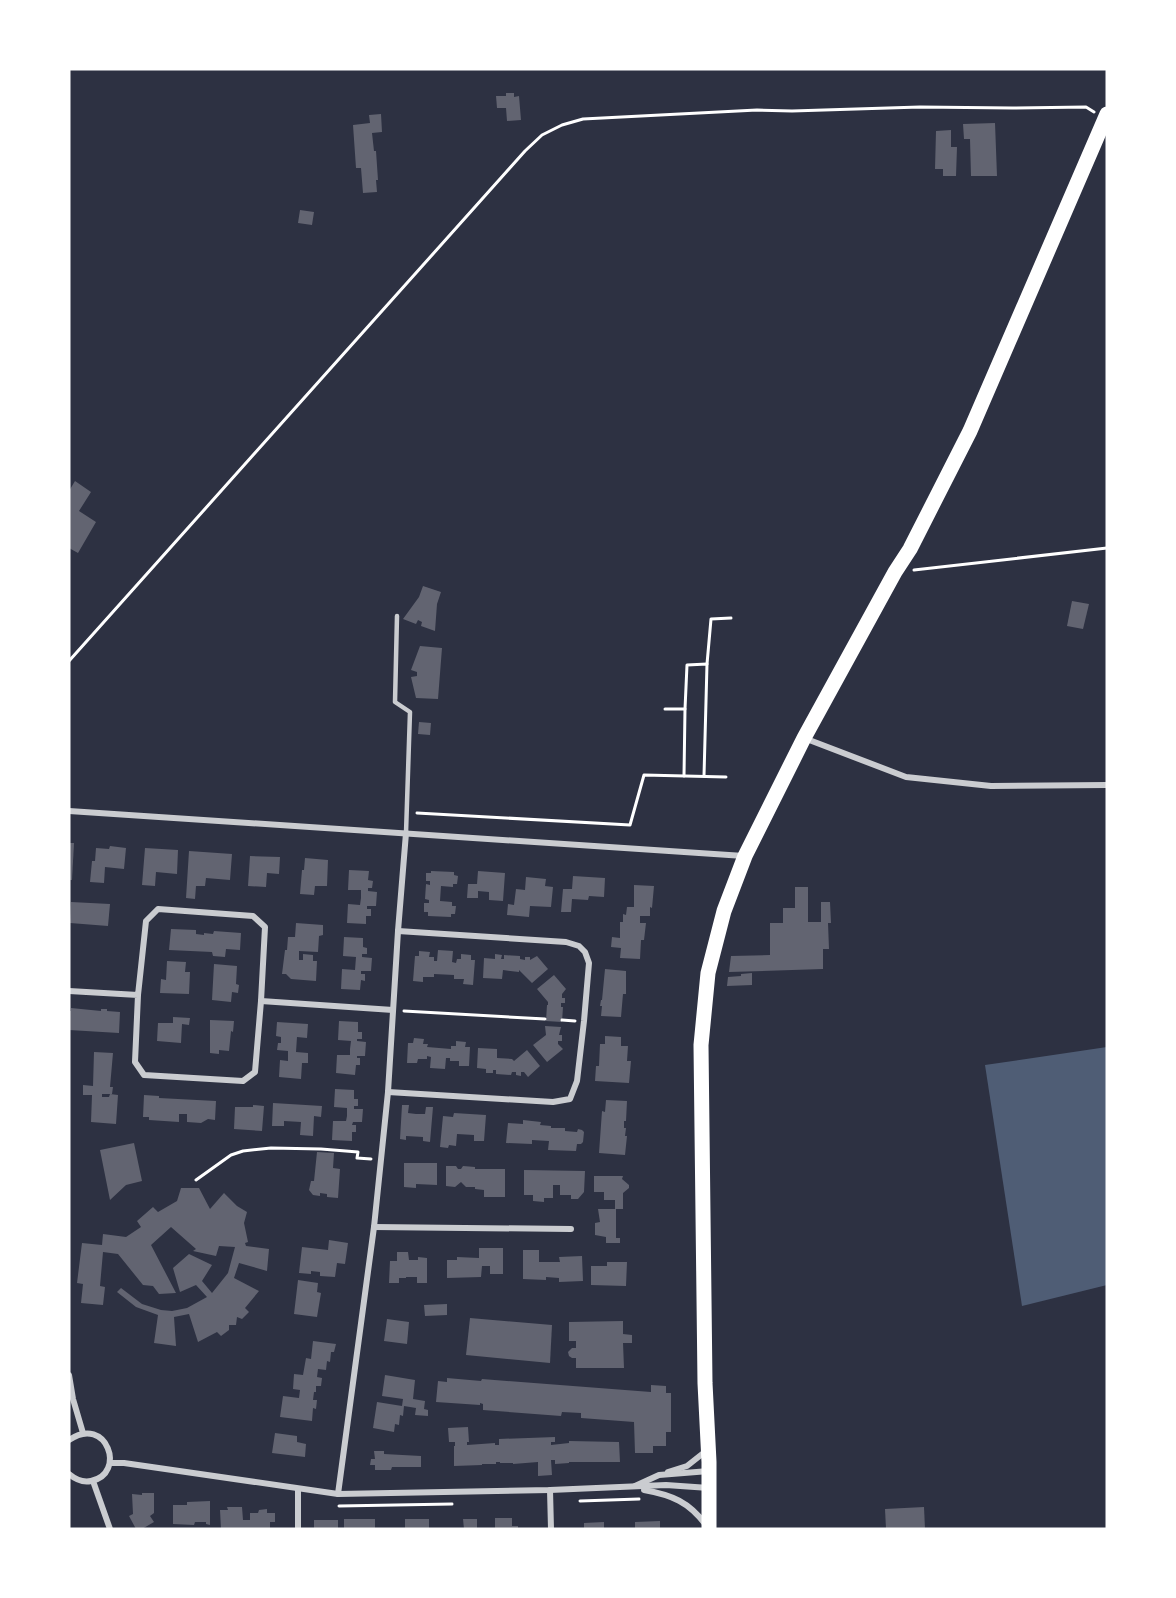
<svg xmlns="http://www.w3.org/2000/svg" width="1176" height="1598" font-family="Bitter,serif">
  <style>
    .water { fill: #4f5d75 }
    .building { fill: #626471 }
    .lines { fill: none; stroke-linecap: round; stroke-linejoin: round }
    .path { stroke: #fff; stroke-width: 3 }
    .service { stroke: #caccd0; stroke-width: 4.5 }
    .minor { stroke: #caccd0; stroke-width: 6 }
    .primary { stroke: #fff; stroke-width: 15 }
  </style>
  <rect width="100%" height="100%" fill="#2d3142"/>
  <!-- water -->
  <polygon class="water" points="1107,1047 1107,1285 1022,1306 985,1065"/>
  <!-- building -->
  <g class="building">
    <polygon points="506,93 514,93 514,97 519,96 521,120 507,121 506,108 497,108 496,96 506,96"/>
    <polygon points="381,114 382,132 372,133 374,151 376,151 378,180 376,180 377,192 363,193 361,168 356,168 353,125 370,123 369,115"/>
    <polygon points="995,123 997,176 971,176 970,139 964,139 963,124"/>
    <polygon points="951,130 951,147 957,147 956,176 943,176 943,169 935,169 936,131"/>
    <polygon points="300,210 314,212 312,225 298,223"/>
    <polygon points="75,481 91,492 79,511 96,522 78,553 69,548 69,491"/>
    <polygon points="423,586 441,592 437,604 435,631 421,626 422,622 418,620 416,624 403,619 419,597"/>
    <polygon points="1072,601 1089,604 1083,629 1067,626"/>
    <polygon points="420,646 442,648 438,699 416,698 411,677 417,676 417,672 411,670"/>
    <polygon points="419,722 431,723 430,735 418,734"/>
    <polygon points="69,843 74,843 72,880 69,880"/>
    <polygon points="110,846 126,848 124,869 105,867 104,883 90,882 92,861 95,861 96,848 109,849"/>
    <polygon points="145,848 178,850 177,874 156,872 155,886 142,885"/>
    <polygon points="189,851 232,854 230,880 206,878 205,886 196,886 195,899 186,898"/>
    <polygon points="250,856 280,857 279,874 267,873 266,887 248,886"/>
    <polygon points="305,858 328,860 327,886 315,886 314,895 300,894 302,870 304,870"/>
    <polygon points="349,870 369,871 368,880 373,881 372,888 368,888 368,891 377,892 376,906 367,906 367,909 371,909 371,916 366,916 366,924 347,923 348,904 360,905 361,898 361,890 348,890"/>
    <polygon points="431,871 454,872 454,875 458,876 457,884 453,884 453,887 441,886 440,901 452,902 452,906 456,906 455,914 451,914 451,917 428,916 428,912 424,912 424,903 429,903 429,900 425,899 426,884 430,885 430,881 426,881 426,873 431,873"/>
    <polygon points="478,871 505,873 503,901 489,900 489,892 478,891 478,898 467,898 468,884 477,884"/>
    <polygon points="573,876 605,878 604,897 589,896 588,900 572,899 571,912 561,912 563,889 572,889"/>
    <polygon points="526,877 546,879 545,886 553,887 551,907 530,906 529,917 507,915 508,904 514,905 516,889 525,890"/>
    <polygon points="634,885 654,886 652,908 650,907 650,916 640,916 640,923 646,923 644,940 641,940 640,959 620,958 621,948 611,947 612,937 620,938 620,922 623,922 623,914 626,915 627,907 634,907"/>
    <polygon points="795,887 808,887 808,922 821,922 821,902 830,902 831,923 828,923 829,949 823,949 823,969 729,972 731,956 770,955 770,923 783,923 783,908 795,908"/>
    <polygon points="71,902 110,904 108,926 70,923"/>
    <polygon points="296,923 323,925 323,935 319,936 318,952 299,951 299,960 303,960 303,954 313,955 313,961 317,961 316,981 291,979 286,974 282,974 285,950 287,950 288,937 295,937"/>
    <polygon points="171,929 196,930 196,934 204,935 204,933 213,934 214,931 241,933 240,950 226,949 225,957 213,956 212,952 169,950"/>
    <polygon points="344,937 363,938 363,947 367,948 367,954 362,954 362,957 372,958 371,971 361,971 361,974 365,974 365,981 361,980 360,990 341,989 342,969 355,970 356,957 343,956"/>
    <polygon points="438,950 453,951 452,962 456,963 457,959 461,959 461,954 471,955 471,960 475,960 473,985 463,984 464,979 454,979 454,975 434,974 434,977 423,977 423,982 413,981 415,956 419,956 419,951 430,952 429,957 434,957 434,961 437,961"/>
    <polygon points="495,954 502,955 501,959 504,959 504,955 520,956 520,959 525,960 525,957 530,957 530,960 537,956 548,969 532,983 519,970 519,972 503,970 502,979 483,978 484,958 495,959"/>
    <polygon points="167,961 186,962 185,972 190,972 189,994 160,993 161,979 166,980"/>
    <polygon points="214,964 237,966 236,984 239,985 238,993 232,992 231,1002 212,1000"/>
    <polygon points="605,969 626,971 626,994 623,994 621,1017 601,1016 602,1006 600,1006 601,1000 602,1000"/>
    <polygon points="752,973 752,985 727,986 728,977 741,976 741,974"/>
    <polygon points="554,975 566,989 562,994 562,998 565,998 565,1003 561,1003 561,1007 563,1007 562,1022 546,1021 547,1005 548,1005 548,1002 537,989"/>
    <polygon points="71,1008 101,1011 101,1009 107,1009 107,1011 120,1012 119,1033 69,1030 69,1011 71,1011"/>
    <polygon points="173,1017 190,1018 189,1025 182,1024 181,1043 157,1041 158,1023 173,1023"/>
    <polygon points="210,1020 234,1021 233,1032 231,1031 229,1051 219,1050 219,1054 210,1053"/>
    <polygon points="339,1021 358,1022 358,1032 362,1032 362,1039 357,1039 357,1041 366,1042 365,1056 357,1056 357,1058 360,1058 360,1065 356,1065 355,1075 336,1073 337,1055 350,1055 350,1049 351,1041 338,1040"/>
    <polygon points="277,1022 308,1024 307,1038 297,1037 296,1052 308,1053 308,1063 302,1063 301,1079 279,1077 280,1060 288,1061 288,1051 277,1050 278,1043 281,1043 281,1037 276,1036"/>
    <polygon points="545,1026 561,1027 559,1035 562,1035 562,1041 558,1041 558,1044 563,1049 547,1062 533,1045 546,1035"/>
    <polygon points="605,1036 621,1037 621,1046 628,1046 627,1061 631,1061 629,1083 595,1081 596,1066 599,1066 600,1044 605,1044"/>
    <polygon points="414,1038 424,1039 423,1044 428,1044 427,1047 451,1049 451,1046 456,1046 456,1041 466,1042 465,1047 470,1047 469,1066 459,1066 459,1061 450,1061 450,1058 446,1058 445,1069 430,1068 431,1057 427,1056 427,1059 418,1059 417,1063 407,1063 408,1043 413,1043"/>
    <polygon points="478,1048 497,1049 497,1058 512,1059 514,1061 527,1050 540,1066 528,1077 524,1072 521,1072 521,1076 516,1075 516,1072 512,1072 511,1075 496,1074 496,1070 493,1070 493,1073 486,1073 486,1069 477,1068"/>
    <polygon points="94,1052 113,1053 110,1087 113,1087 112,1094 102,1094 102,1097 109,1097 110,1094 118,1095 116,1124 91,1122 92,1095 83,1095 83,1085 93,1086"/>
    <polygon points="335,1089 354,1090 354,1099 358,1099 358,1106 354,1106 354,1109 363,1109 362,1122 353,1122 352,1125 356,1125 356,1132 352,1132 352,1141 332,1140 333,1121 346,1121 347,1116 347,1108 334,1107"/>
    <polygon points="144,1095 159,1096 159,1098 216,1101 215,1120 208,1119 201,1123 187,1122 187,1114 179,1114 179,1122 149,1120 149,1117 143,1117"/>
    <polygon points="606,1100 627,1101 626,1121 624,1121 624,1128 626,1128 625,1136 627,1136 625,1155 599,1153 602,1111 605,1112"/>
    <polygon points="273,1103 322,1106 321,1117 314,1116 313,1136 300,1135 301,1122 284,1121 284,1126 272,1126"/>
    <polygon points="253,1105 264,1106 262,1131 234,1129 235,1107 253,1107"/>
    <polygon points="402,1105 409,1105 408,1113 416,1114 425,1114 426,1107 433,1107 430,1142 423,1141 423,1137 406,1136 406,1140 400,1139"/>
    <polygon points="454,1113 486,1115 484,1141 474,1141 474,1135 457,1134 456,1146 449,1145 448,1148 440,1147 443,1116 453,1117"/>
    <polygon points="523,1120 541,1122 540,1125 551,1126 551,1128 565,1128 565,1131 577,1132 578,1129 582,1130 584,1132 583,1142 581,1144 577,1144 576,1151 548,1150 549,1141 532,1140 532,1144 506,1143 508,1123 523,1124"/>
    <polygon points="134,1143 142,1181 126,1185 110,1200 100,1150"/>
    <polygon points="317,1152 334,1153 333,1168 340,1169 338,1198 327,1197 327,1194 320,1193 320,1196 313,1195 309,1190 311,1181 314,1181"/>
    <polygon points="404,1163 437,1163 437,1185 416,1184 416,1188 404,1187"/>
    <polygon points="446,1166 456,1166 458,1169 461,1169 463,1166 475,1167 475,1169 505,1169 505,1197 484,1197 484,1190 475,1189 475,1187 466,1187 461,1182 455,1187 446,1186"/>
    <polygon points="524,1170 585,1171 584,1192 578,1199 571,1199 571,1195 560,1195 560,1185 553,1185 553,1198 544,1198 544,1202 533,1201 533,1195 524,1195"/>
    <polygon points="594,1176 623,1176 622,1179 629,1185 629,1188 623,1193 623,1209 615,1209 615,1200 604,1200 604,1192 594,1192"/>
    <polygon points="181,1188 199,1188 210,1209 224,1193 237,1206 247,1212 244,1223 248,1242 245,1243 246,1246 269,1249 267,1271 239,1263 234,1278 259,1291 245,1308 249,1312 242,1319 237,1317 236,1325 229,1325 229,1330 221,1336 217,1332 198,1342 189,1314 174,1317 176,1346 154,1343 158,1315 136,1307 117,1292 121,1288 142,1304 161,1310 172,1311 187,1308 207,1297 196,1285 180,1292 173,1268 189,1254 212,1265 202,1281 212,1293 228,1273 235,1247 219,1246 216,1256 193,1251 196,1249 171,1227 151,1245 176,1293 159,1294 153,1286 143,1285 118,1254 103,1252 100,1286 105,1287 103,1305 81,1303 83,1284 77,1283 82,1243 102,1245 103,1234 126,1237 141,1227 137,1221 153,1207 158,1212 177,1201"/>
    <polygon points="598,1209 616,1209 616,1238 620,1238 620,1243 606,1243 606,1237 595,1235 595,1223 600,1222"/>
    <polygon points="329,1240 348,1243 345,1264 337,1263 335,1277 320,1276 320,1272 311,1271 311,1274 299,1273 302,1247 328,1250"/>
    <polygon points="479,1248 503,1248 503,1274 490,1274 490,1266 482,1266 481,1277 447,1278 447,1260 457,1260 457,1257 479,1258"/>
    <polygon points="523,1250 539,1250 539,1262 560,1262 559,1257 582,1256 583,1281 559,1282 559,1278 546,1277 546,1280 523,1279"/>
    <polygon points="397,1252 408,1252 409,1260 418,1260 418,1257 427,1258 427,1283 417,1283 417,1277 406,1277 406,1278 399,1278 399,1283 389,1283 390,1261 397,1261"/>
    <polygon points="607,1262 627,1262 626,1286 591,1285 591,1266 607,1266"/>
    <polygon points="298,1280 318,1283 317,1292 321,1293 317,1317 294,1314"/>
    <polygon points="447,1304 447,1315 425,1316 424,1305"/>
    <polygon points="470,1318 552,1325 550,1363 466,1355"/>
    <polygon points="387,1319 409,1322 407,1344 384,1341"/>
    <polygon points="623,1321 623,1334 632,1335 632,1343 623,1343 624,1368 576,1368 576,1358 572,1358 569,1356 568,1352 572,1348 576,1348 576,1341 569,1341 569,1322"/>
    <polygon points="313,1341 336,1344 334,1352 331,1352 330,1362 327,1361 326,1370 318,1369 317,1377 322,1378 321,1386 316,1386 316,1392 314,1392 313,1400 317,1400 316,1409 313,1408 312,1421 280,1417 283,1396 299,1398 300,1390 293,1389 294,1374 303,1375 306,1358 311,1359"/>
    <polygon points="385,1375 415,1380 413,1399 425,1401 424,1409 428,1410 428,1416 415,1415 416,1408 404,1406 403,1416 400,1415 399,1425 395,1424 394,1432 373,1428 377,1402 402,1406 403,1399 382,1396"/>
    <polygon points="447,1378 481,1381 482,1379 651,1392 651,1385 666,1386 666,1393 671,1393 671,1432 666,1432 666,1446 653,1446 653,1453 635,1453 634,1422 581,1418 581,1413 562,1412 561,1416 483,1410 483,1404 480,1403 480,1405 436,1402 438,1381 447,1382"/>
    <polygon points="468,1427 469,1442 467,1442 467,1445 495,1443 495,1445 499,1445 499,1439 555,1437 555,1442 551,1442 551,1445 569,1443 569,1441 619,1442 620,1462 569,1462 569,1463 555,1464 555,1460 551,1460 552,1475 538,1476 538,1462 513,1464 513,1463 500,1463 500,1462 496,1462 496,1464 482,1464 482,1465 454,1466 454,1446 455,1446 455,1442 449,1442 448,1428"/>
    <polygon points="275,1433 297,1436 297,1442 306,1444 305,1457 272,1453"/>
    <polygon points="374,1451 384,1451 384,1454 421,1456 421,1467 392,1467 391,1470 375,1470 375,1465 370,1465 371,1459 375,1459"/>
    <polygon points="142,1493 154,1493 154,1513 150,1516 154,1522 142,1529 136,1529 129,1516 133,1514 132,1494 142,1495"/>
    <polygon points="210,1501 210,1525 206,1524 206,1522 195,1522 194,1525 173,1524 173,1505 187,1505 187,1502"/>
    <polygon points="227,1507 242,1507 243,1520 250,1520 250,1513 258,1513 259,1510 267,1509 267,1513 275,1513 275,1522 270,1522 270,1529 221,1529 220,1510 228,1510"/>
    <polygon points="924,1507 925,1529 886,1529 885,1509"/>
    <polygon points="495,1518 512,1518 512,1526 518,1526 518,1529 495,1529"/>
    <rect x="344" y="1519" width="31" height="10"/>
    <rect x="405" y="1519" width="24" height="10"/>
    <polygon points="463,1519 477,1519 477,1529 464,1529"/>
    <rect x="314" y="1520" width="24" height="9"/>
    <polygon points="660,1521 660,1529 635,1529 635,1522"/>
    <polygon points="604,1522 604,1529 584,1529 584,1523"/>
  </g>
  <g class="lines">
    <!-- path -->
    <g class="path">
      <polyline points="914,570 1107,548"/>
      <polyline points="69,661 525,151 542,135 562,125 583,119 757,110 792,111 920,107 1012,108 1086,107 1094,112"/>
      <polyline points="707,664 711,619 731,618"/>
      <polyline points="665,709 685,709 684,776"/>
      <polyline points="685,709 687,665 707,664 704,776"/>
      <polyline points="417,813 630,825 644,775 726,777"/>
      <polyline points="404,1011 545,1019"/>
      <polyline points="562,1020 575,1021"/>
      <polyline points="196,1180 231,1155 243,1151 271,1148 321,1149 358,1152 357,1158 371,1159"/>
      <polyline points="580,1501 639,1499"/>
      <polyline points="339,1506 452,1504"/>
    </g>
    <!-- service -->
    <polyline class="service" points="397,616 395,702 410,712 406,833"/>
    <!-- minor -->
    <g class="minor">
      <polyline points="804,738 906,777 991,786 1107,785"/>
      <polyline points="69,811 744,856"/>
      <polyline points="69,991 138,995 135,1062 144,1075 243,1081 255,1072 261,1001 265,927 253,916 158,909 146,921 138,995"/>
      <polyline points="261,1001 393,1010"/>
      <polyline points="388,1092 553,1102 570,1099 577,1081 584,1021 589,963 585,952 579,946 566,942 398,931"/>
      <polyline points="374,1227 571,1229"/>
      <polyline points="69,1375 73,1399 83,1433"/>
      <path d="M69,1440C107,1414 127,1474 91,1481C82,1483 75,1479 69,1474"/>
      <polyline points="110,1463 124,1463 338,1494 550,1490 666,1485 709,1488"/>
      <polyline points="668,1472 687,1466 706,1451"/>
      <polyline points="93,1481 110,1529"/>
      <polyline points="635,1486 659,1475 709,1471"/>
      <polyline points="550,1490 551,1529"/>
      <path d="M644,1490C672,1495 689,1502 706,1525"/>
      <polyline points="338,1494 374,1227 388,1092 398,931 406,833"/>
      <polyline points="298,1529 298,1489"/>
    </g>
    <!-- primary -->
    <polyline class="primary" points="709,1529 709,1462 705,1383 701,1045 708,973 724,911 745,856 804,738 895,572 910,549 970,431 1107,114"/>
  </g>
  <!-- border -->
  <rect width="1176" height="1598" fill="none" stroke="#ffffff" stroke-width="141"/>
</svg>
